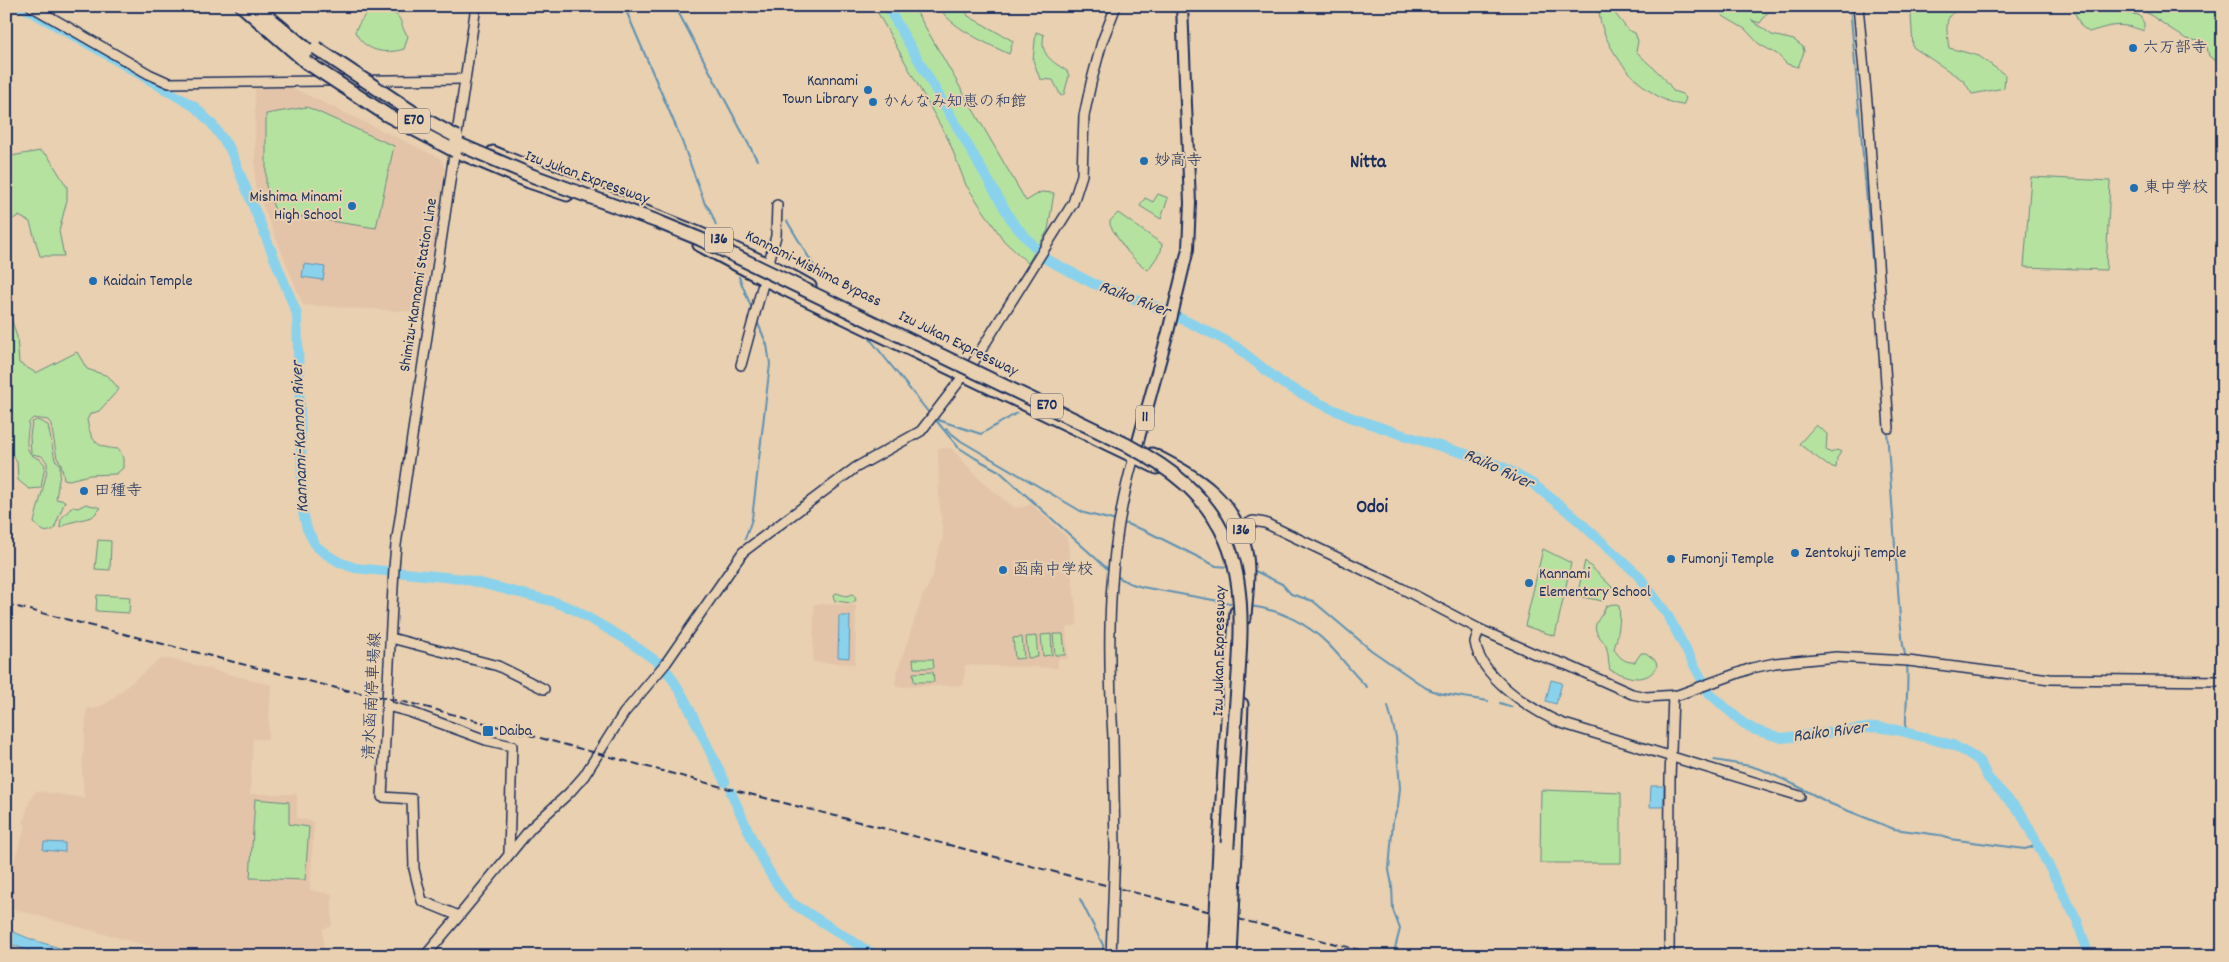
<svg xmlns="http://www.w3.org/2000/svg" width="2229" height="962" font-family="Dekko,'Klee One',sans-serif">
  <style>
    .built { fill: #e4c4a9 }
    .green { fill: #b6e2a0; stroke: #68887f }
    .water { fill: #8ad2ec; stroke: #5e91b3 }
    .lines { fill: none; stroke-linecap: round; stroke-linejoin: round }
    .stream { stroke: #5e91b3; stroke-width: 2 }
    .river { stroke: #8ad2ec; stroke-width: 10 }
    .tertiary-casing { stroke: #1b2f5e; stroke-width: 12 }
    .secondary-casing { stroke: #1b2f5e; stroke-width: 12 }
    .primary-casing { stroke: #1b2f5e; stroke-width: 14 }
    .trunk-casing { stroke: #1b2f5e; stroke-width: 15 }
    .motorway-casing { stroke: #1b2f5e; stroke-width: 16 }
    .tertiary { stroke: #e8d0b0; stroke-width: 9 }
    .secondary { stroke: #e8d0b0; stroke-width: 9 }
    .primary { stroke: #e8d0b0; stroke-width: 10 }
    .trunk { stroke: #e8d0b0; stroke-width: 11 }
    .motorway { stroke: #e8d0b0; stroke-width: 12 }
    .rail { stroke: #1b2f5e; stroke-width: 2; stroke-dasharray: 8 4; stroke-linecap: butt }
    .tertiary-bridge-casing { stroke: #1b2f5e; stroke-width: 12; stroke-linecap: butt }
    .trunk-bridge-casing { stroke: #1b2f5e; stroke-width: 15; stroke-linecap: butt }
    .motorway-bridge-casing { stroke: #1b2f5e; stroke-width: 16; stroke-linecap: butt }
    .tertiary-bridge { stroke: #e8d0b0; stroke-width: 9 }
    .trunk-bridge { stroke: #e8d0b0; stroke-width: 11 }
    .motorway-bridge { stroke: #e8d0b0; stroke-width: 12 }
    .poi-dot { fill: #1f6fb2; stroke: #e8d0b0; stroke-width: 2 }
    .labels { text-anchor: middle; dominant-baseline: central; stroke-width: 4; stroke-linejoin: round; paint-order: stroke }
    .shield { fill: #e8d0b0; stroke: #585f77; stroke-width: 1 }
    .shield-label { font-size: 15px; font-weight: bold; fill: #1b2f5e }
    .poi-label { font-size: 16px; fill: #1b2f5e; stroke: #e8d0b0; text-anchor: start }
    .street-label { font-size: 16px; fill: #1b2f5e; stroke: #e8d0b0 }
    .water-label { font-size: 18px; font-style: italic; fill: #263f6c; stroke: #e8d0b0 }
    .quarter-label { font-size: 19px; font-weight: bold; fill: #1b2f5e; stroke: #e8d0b0 }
  </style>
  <rect width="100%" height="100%" fill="#e8d0b0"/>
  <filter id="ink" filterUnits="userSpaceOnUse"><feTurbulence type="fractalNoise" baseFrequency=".02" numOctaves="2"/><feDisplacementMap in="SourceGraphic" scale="10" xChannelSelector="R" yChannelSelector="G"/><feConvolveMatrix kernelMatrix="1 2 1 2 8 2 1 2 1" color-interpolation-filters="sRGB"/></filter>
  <g filter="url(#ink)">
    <!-- built -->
    <g class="built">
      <polygon points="284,84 440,158 445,169 434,249 426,283 427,294 424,308 419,312 303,305 255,186 255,88 256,87 284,86"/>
      <polygon points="938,448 951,448 984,484 1015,508 1027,506 1031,503 1067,537 1078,624 1075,626 1067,627 1066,630 1068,659 1058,659 1058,668 965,665 964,685 898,687 895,685 897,672 922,598 933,576 936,559 943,537 939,498"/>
      <polygon points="814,604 856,605 855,664 814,662 813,661"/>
      <polygon points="162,659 175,660 271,685 268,739 253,739 250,794 297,794 297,818 314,822 310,890 332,894 332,926 323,929 324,956 185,956 6,907 6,884 26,825 23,823 29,802 36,791 84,798 82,769 87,708 93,709 107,703 155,663"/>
    </g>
    <!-- green -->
    <g class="green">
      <path d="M376,6C382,6 383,9 388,11C405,16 398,25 408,36L404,49C384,55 365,51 355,32C359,22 367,11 376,6Z"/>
      <polygon points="874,6 913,6 1026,201 1041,192 1054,193 1048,230 1028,263 1004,241 966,185 949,141"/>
      <path d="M939,6H964L968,16L1013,41L1009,54C990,45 947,26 939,6Z"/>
      <path d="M1599,6H1609L1628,30L1635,33L1638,41L1636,51C1648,65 1664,74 1673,91L1682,94L1686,98L1683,105C1645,102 1597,44 1599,6Z"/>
      <polygon points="1718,6 1772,6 1760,23 1751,20 1772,35 1794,40 1803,47 1804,52 1798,67 1787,64 1777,54 1759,44 1745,29 1723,16"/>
      <path d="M1916,6H1990C1957,14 1941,0 1949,48L1979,56L2005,75L2004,88L1972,94L1964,81L1913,47L1911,15Z"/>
      <path d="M2074,6H2122L2120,12L2139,15L2144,23V31C2120,22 2112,25 2089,32L2081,26L2073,9Z"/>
      <polygon points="2137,6 2221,6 2223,10 2223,66 2209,56 2207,47 2199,41 2186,39"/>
      <path d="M1036,32L1044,35C1039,55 1053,62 1067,71L1069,76L1064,94L1061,96L1053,80L1040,79L1033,60Z"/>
      <polygon points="307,107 394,146 376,228 276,213 266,186 266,114"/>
      <polygon points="40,151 48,156 67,187 67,200 59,231 64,256 40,256 30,222 19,216 6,222 6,157"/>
      <polygon points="2031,177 2110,181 2106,270 2024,267"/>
      <polygon points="1158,194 1168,198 1161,219 1140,206 1145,198 1153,202"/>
      <path d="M1118,213L1162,244L1161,251L1148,270C1130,258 1120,243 1110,225V221Z"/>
      <path d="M6,302L17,337L19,363L36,373L77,352L87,369L108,376L119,389L99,411L90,414L87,420C91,441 96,448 119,449L123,458V468L116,474L89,475L69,480L64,479L61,463L57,458L51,424L48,420L33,418L29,422C28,437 21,454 40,459L45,465L41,488L29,489L18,480L17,462L6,444Z"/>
      <path d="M37,420L48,425L55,460L60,464V473L56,499L65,501L54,529C43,535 42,529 34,523C36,512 49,472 47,463C46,460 43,458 42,456L31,454L30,436L32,422Z"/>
      <polygon points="1816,425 1827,434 1826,450 1831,453 1837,450 1841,452 1837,458 1836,468 1827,465 1799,444"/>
      <polygon points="86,504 101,508 92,517 68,523 60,528 61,519 72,507 78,508"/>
      <polygon points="98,540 111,541 110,570 95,569"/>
      <polygon points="1543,549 1571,563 1555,636 1525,626"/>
      <polygon points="1585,561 1612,587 1603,601 1577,596"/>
      <polygon points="836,593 846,596 853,594 856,600 852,603 835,601 833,596"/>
      <polygon points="97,595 130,597 129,613 96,611"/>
      <path d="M1613,604L1619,606C1621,621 1618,635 1614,649C1619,657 1624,663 1635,662L1641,653H1646L1656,661L1657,667C1645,685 1627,677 1610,670C1608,663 1609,653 1606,646C1603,639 1593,633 1596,624C1599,617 1604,613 1606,606Z"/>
      <polygon points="1051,634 1052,655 1043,656 1041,635"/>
      <polygon points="1053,634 1063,634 1065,655 1055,655"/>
      <polygon points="1036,636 1038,657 1028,658 1026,637"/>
      <polygon points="1022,637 1024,658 1015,659 1013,638"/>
      <polygon points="913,659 933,659 934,668 914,668"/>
      <polygon points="933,672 934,682 914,682 913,673"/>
      <polygon points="1541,790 1621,793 1621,863 1540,863"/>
      <polygon points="255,799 289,802 289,824 309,827 305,880 250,878"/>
    </g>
    <!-- water -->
    <g class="water">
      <polygon points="304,264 325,267 323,280 302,277"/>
      <polygon points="839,616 850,616 849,658 838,657"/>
      <polygon points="1551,680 1562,683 1556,704 1546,701"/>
      <polygon points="1651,786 1664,786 1663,807 1650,807"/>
      <polygon points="44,842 65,843 65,852 43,850"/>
      <polygon points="6,929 33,940 86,956 42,956 6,942"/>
    </g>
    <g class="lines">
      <!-- stream -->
      <g class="stream">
        <polyline points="624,6 680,136 705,204 710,210 716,225"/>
        <polyline points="675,6 757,160"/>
        <polyline points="1850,6 1876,305"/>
        <polyline points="787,221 817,271"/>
        <polyline points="739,277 752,309"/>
        <polyline points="870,339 929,413"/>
        <polyline points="935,419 958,447 975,458 999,471 1111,572"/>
        <polyline points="935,419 981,434 1017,413"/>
        <polyline points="946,429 961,441 1084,513 1117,521"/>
        <polyline points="1887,430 1900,618 1903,645 1906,659"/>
        <polyline points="1121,522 1146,531 1216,566 1229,567"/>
        <polyline points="745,539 752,519 770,364 767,345 757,321"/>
        <polyline points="1253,570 1282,584 1291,594 1313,601 1371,650 1426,688 1438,693 1488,701"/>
        <polyline points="1116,576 1129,583 1142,587 1235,604"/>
        <path d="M1250,606C1279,609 1308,624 1328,644C1342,658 1353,674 1367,687"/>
        <polyline points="659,663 661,659"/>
        <polyline points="1500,703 1512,707"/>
        <polyline points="1388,706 1396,737 1400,788 1398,807 1393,821 1389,870 1392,885 1393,910 1400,929 1393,956"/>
        <path d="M1906,732C1905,709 1909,687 1907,663"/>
        <polyline points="1714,760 1750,766 1763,770 1797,786 1831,804 1894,829 1939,835 1950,839 2025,849 2038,845"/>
        <polyline points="1080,899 1103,945 1103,956"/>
      </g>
      <!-- river -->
      <g class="river">
        <polyline points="21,6 99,50 195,107 211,123 230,149 297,314 303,512 307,529 316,546 326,554 339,562 355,568 464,579 555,602 573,609 625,639 659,663 670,675 684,698 725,782"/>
        <polyline points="887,6 1013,223 1046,259 1092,283 1159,308 1219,337 1235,346 1282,383 1319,403 1350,417 1400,434 1476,457 1503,467 1533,484 1571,514 1638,575 1667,614 1709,693 1743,723 1755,730 1782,738 1876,727 1897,730 1953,745 1974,757 1980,762 1988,778 2021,813 2077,920 2089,956"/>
        <path d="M731,792C744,822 769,881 792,903L876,956"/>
      </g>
      <!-- tertiary casing -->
      <g class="tertiary-casing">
        <g id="tertiary">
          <polyline points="31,6 149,74 169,83 465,79"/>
          <polyline points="1858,6 1868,113 1889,428"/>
          <polyline points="741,365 776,236 777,205"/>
          <polyline points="1234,530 1253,521 1265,523 1397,586 1479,629 1535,654 1567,665 1632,694 1646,697 1678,695 1752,668 1775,663 1836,657 1908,661 2050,679 2223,681"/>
          <path d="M1479,629L1475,642C1480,677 1531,710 1561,723L1800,796"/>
          <polyline points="391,638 498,666 544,689"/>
          <polyline points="387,706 410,712 486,740 512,746 509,854"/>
          <path d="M1113,737C1107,643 1107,549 1134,457"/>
          <polyline points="459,916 531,828 569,793 584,776 624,713 666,663 743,552 855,468 921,431 971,366 1073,203 1082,175 1084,116 1091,83 1102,42 1116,6"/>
          <polyline points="1669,956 1670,779 1673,695"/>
        </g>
      </g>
      <!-- secondary casing -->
      <g class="secondary-casing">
        <polyline id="secondary" points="425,956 459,916 422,901 414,869 412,799 382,797 394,568 396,545 476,6"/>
      </g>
      <!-- primary casing -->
      <g class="primary-casing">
        <polyline id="primary" points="1134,456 1168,332 1188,249 1190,203 1182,6"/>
      </g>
      <!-- trunk casing -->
      <g class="trunk-casing">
        <g id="trunk">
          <polyline points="455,151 529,182 567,195"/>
          <path d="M493,152C600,197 709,230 810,286"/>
          <polyline points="699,245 765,280 1157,468"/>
          <path d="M1152,454C1199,478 1238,500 1247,557C1250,576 1246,599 1245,618"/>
          <path d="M1197,489C1226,513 1238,534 1239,572"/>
          <polyline points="1219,848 1229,687 1236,612"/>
          <polyline points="1236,853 1242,704"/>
        </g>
      </g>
      <!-- motorway casing -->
      <g class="motorway-casing">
        <g id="motorway">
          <polyline points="242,6 306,62"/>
          <polyline points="255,6 313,54"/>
          <polyline points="372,98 454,142"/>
        </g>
      </g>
      <!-- tertiary -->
      <use href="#tertiary" class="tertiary"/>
      <!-- secondary -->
      <use href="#secondary" class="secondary"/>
      <!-- primary -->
      <use href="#primary" class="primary"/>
      <!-- trunk -->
      <use href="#trunk" class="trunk"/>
      <!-- motorway -->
      <use href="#motorway" class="motorway"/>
      <!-- rail -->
      <g class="rail">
        <polyline points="6,604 348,691"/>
        <polyline points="342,689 418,705 722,787 1383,956"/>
      </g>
      <!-- tertiary-bridge casing -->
      <g class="tertiary-bridge-casing">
        <polyline id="tertiary-bridge" points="1111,956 1115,848 1113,737"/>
      </g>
      <!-- trunk-bridge casing -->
      <g class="trunk-bridge-casing">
        <g id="trunk-bridge">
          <polyline points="1214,956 1219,848"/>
          <polyline points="1231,956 1236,853"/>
        </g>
      </g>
      <!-- motorway-bridge casing -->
      <g class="motorway-bridge-casing">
        <g id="motorway-bridge">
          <polyline points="316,48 420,117 457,137"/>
          <polyline points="306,62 387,115 455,151"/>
          <path d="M456,143L533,176L656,221L700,239L1127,445C1170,468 1206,494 1226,540C1251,597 1237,675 1234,736C1229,809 1225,882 1221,956"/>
        </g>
      </g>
      <!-- tertiary-bridge -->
      <use href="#tertiary-bridge" class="tertiary-bridge"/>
      <!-- trunk-bridge -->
      <use href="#trunk-bridge" class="trunk-bridge"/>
      <!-- motorway-bridge -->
      <use href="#motorway-bridge" class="motorway-bridge"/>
    </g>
  </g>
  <!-- markers -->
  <g class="poi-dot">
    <circle cx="2133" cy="48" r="5"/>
    <circle cx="868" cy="90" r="5"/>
    <circle cx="873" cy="102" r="5"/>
    <circle cx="1144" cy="161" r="5"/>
    <circle cx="2134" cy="188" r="5"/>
    <circle cx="352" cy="206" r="5"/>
    <circle cx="93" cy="281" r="5"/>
    <circle cx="84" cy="491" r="5"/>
    <circle cx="1795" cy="553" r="5"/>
    <circle cx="1671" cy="559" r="5"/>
    <circle cx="1003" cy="570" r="5"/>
    <circle cx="1529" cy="583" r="5"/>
    <rect x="482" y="725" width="12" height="12" rx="2.5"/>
  </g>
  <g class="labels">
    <!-- shield labels -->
    <g class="shield">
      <rect x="398" y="108.5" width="32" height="25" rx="4"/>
      <rect x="705" y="227.5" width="28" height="25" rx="4"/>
      <rect x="1031" y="393.5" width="32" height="25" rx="4"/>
      <rect x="1136" y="405.5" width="18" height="25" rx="4"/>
      <rect x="1227" y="518.5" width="28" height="25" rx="4"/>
    </g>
    <g class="shield-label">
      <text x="414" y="121">E70</text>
      <text x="719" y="240">136</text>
      <text x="1047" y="406">E70</text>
      <text x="1145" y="418">11</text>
      <text x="1241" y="531">136</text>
    </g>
    <!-- poi labels -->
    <g class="poi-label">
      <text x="2143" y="48">六万部寺</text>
      <text x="858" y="81" text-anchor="end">Kannami<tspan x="858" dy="18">Town Library</tspan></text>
      <text x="883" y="102">かんなみ知恵の和館</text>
      <text x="1154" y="161">妙高寺</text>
      <text x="2144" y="188">東中学校</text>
      <text x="342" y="197" text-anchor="end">Mishima Minami<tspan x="342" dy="18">High School</tspan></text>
      <text x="103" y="281">Kaidain Temple</text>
      <text x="94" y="491">田種寺</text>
      <text x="1805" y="553">Zentokuji Temple</text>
      <text x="1681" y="559">Fumonji Temple</text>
      <text x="1013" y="570">函南中学校</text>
      <text x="1539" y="574">Kannami<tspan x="1539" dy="18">Elementary School</tspan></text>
      <text x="499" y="731">Daiba</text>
    </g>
    <!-- street labels -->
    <g class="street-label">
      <text transform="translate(587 178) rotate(20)">Izu Jukan Expressway</text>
      <text transform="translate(813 269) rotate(27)">Kannami-Mishima Bypass</text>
      <text transform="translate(419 285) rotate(-81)">Shimizu-Kannami Station Line</text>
      <text transform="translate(958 344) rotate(26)">Izu Jukan Expressway</text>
      <text transform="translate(1220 651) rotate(-89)">Izu Jukan Expressway</text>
      <text transform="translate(373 696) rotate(-87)">清水函南停車場線</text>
    </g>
    <!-- water labels -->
    <g class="water-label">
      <text transform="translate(1134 300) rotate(21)">Raiko River</text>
      <text transform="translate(301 437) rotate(-92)">Kannami-Kannon River</text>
      <text transform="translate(1498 470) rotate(25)">Raiko River</text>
      <text transform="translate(1830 733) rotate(-7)">Raiko River</text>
    </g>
    <!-- quarter labels -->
    <g class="quarter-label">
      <text x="1368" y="163">Nitta</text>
      <text x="1372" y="508">Odoi</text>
    </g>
  </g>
  <!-- margin -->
  <rect width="2229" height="962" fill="none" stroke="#e8d0b0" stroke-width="25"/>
  <rect x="12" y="12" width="2204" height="937" fill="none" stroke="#1b2f5e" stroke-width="2" filter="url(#ink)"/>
</svg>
